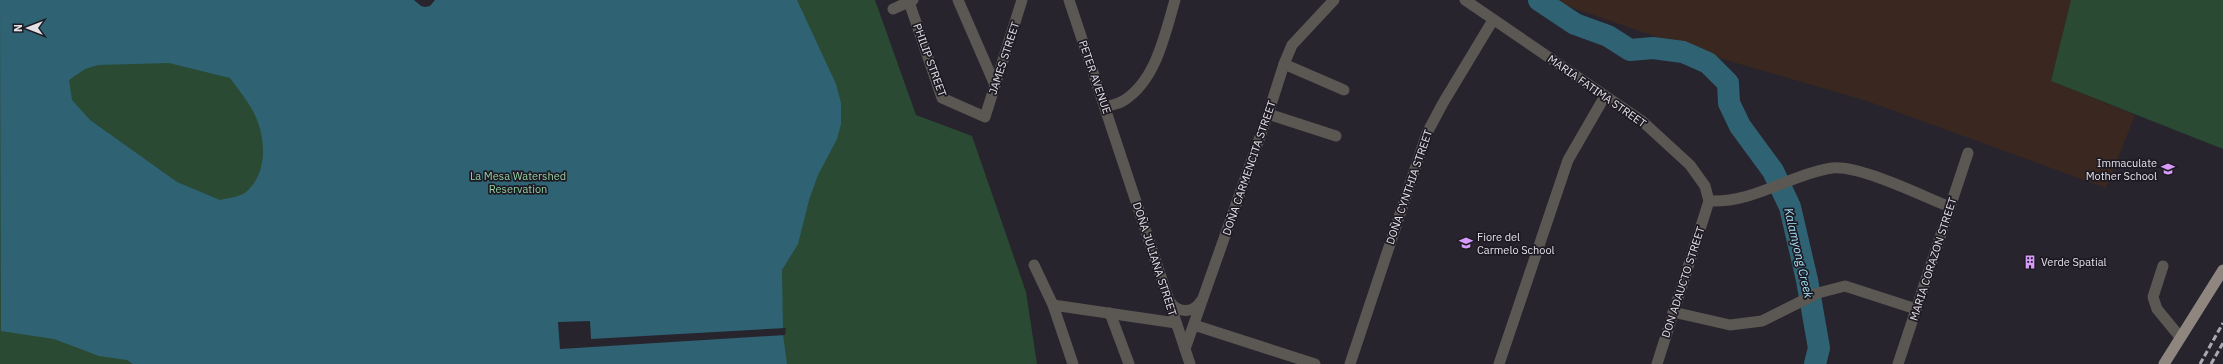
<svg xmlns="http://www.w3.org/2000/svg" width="2223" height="364" font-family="'IBM Plex Sans',sans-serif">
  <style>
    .industrial { fill: #3a2820 }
    .green { fill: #2a4a33 }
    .water { fill: #2f6374; fill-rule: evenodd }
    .pier { fill: #27242d }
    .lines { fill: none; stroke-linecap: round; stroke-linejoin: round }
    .river { stroke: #2f6374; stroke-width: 22 }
    .minor { stroke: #5b5753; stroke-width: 11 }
    .primary { stroke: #8f877f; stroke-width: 11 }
    .rail { stroke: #aca9b0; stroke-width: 3; stroke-dasharray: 6 3; stroke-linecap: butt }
    .labels { text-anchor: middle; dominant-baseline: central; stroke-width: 3.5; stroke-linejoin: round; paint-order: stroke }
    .street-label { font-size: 11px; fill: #e4e1e7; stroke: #1e1a23 }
    .poi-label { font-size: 11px; fill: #e4e1e7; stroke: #1e1a23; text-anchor: start }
    .park-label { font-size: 11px; fill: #92d1a2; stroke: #1e1a23 }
    .water-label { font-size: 12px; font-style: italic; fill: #a2e3fb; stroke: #1e1a23 }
  </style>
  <rect width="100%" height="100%" fill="#27242d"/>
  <!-- industrial -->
  <polygon class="industrial" points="1550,0 2071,0 2051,81 2135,115 2106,188 1867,101 1709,55"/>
  <!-- green -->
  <g class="green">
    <polygon points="0,0 875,0 916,115 972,136 1026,292 1037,364 0,364"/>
    <polygon points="2071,0 2223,0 2223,149 2051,81"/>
  </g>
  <!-- water -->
  <path class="water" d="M0,0H797L836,84L841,103V124L837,139L818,175L809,200L798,244L782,270L783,335L787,364H133L127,360L99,356L54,339L1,331ZM169,63L230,78C238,89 247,100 253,111C266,135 269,173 246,192C240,197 228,198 220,200L177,182L90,120L72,100L69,80L85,69L98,65Z"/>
  <!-- pier -->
  <g class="pier">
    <polygon points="414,0 435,0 430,6 425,7 421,6"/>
    <polygon points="590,321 591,339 786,328 785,335 560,349 558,322"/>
  </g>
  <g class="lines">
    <!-- river -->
    <polyline class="river" points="1539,0 1575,24 1608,36 1630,50 1653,48 1683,52 1708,63 1728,83 1729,103 1740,126 1773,171 1790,207 1807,280 1819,348 1815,364"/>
    <!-- minor -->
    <g class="minor">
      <polyline points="958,0 995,85"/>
      <polyline points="1069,0 1190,364"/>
      <polyline points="1465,0 1642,121 1690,165 1705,186 1709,201"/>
      <polyline points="909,2 942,98 985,117 1022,0"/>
      <polyline points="893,9 913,0"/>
      <polyline points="1284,64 1344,90"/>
      <path d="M1105,107C1111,105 1118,104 1123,101C1156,81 1165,34 1175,0"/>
      <polyline points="1268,114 1336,136"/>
      <path d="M1709,201C1755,203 1788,175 1832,168C1858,164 1924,197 1950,207"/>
      <polyline points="1034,265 1053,305 1073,364"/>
      <polyline points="2163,266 2153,297 2157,309 2180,337"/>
      <path d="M1170,302C1179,314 1194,313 1201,301"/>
      <polyline points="1053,305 1176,323"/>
      <polyline points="1673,312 1730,325 1762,321 1818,293 1845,286 1916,309"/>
      <polyline points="1110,313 1129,364"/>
      <polyline points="1194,325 1315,364"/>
      <polyline points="1185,349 1268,114 1284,64 1292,45 1334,0"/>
      <polyline points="1350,364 1427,133 1443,103 1493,20"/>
      <polyline points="1499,364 1568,160 1605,96"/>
      <polyline points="1657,364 1709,201"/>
      <polyline points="1898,364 1968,153"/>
    </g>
    <!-- primary -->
    <polyline class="primary" points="2164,364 2223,270"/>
    <!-- rail -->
    <g class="rail">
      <polyline points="2200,364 2223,323"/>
      <polyline points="2211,364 2223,343"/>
    </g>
  </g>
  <!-- icons -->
  <defs>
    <g id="school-bare" transform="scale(1.08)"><path d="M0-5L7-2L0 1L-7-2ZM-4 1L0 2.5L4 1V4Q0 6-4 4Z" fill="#d79bf9" stroke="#1e1a23" stroke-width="2.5" paint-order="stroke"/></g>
    <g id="building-bare" transform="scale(1.08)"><path d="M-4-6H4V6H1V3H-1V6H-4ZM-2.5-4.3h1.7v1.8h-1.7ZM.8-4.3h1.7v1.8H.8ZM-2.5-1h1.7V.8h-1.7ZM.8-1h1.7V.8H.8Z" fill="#d79bf9" stroke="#1e1a23" stroke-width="2.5" paint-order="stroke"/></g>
  </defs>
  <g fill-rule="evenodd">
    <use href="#school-bare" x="2168" y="169"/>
    <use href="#school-bare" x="1466" y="243"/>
    <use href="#building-bare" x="2030" y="262"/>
  </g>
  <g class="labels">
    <!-- street labels -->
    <g class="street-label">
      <text transform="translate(1004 58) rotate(-72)">JAMES STREET</text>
      <text transform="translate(930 60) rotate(70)">PHILIP STREET</text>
      <text transform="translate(1095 77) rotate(71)">PETER AVENUE</text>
      <text transform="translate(1597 91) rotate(35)">MARIA FATIMA STREET</text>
      <text transform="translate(1249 168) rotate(-71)">DOÑA CARMENCITA STREET</text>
      <text transform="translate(1409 187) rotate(-71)">DOÑA CYNTHIA STREET</text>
      <text transform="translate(1155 259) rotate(72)">DOÑA JULIANA STREET</text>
      <text transform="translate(1933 259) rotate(-72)">MARIA CORAZON STREET</text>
      <text transform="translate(1683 282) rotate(-72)">DON ADAUCTO STREET</text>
    </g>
    <!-- poi labels -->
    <g class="poi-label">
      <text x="2157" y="163" text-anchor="end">Immaculate<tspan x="2157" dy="13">Mother School</tspan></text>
      <text x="1477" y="237">Fiore del<tspan x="1477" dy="13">Carmelo School</tspan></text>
      <text x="2041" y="262">Verde Spatial</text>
    </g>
    <!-- park labels -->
    <g class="park-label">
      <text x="518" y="176">La Mesa Watershed<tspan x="518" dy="13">Reservation</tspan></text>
    </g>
    <!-- water labels -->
    <g class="water-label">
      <text transform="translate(1799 253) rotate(77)">Kalamyong Creek</text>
    </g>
  </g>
  <!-- north arrow -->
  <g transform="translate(28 28) rotate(270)" stroke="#1e1a23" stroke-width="3" paint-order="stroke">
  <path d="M0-3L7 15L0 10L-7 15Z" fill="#e4e1e7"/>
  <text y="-6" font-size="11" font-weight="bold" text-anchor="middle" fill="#e4e1e7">N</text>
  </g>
</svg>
